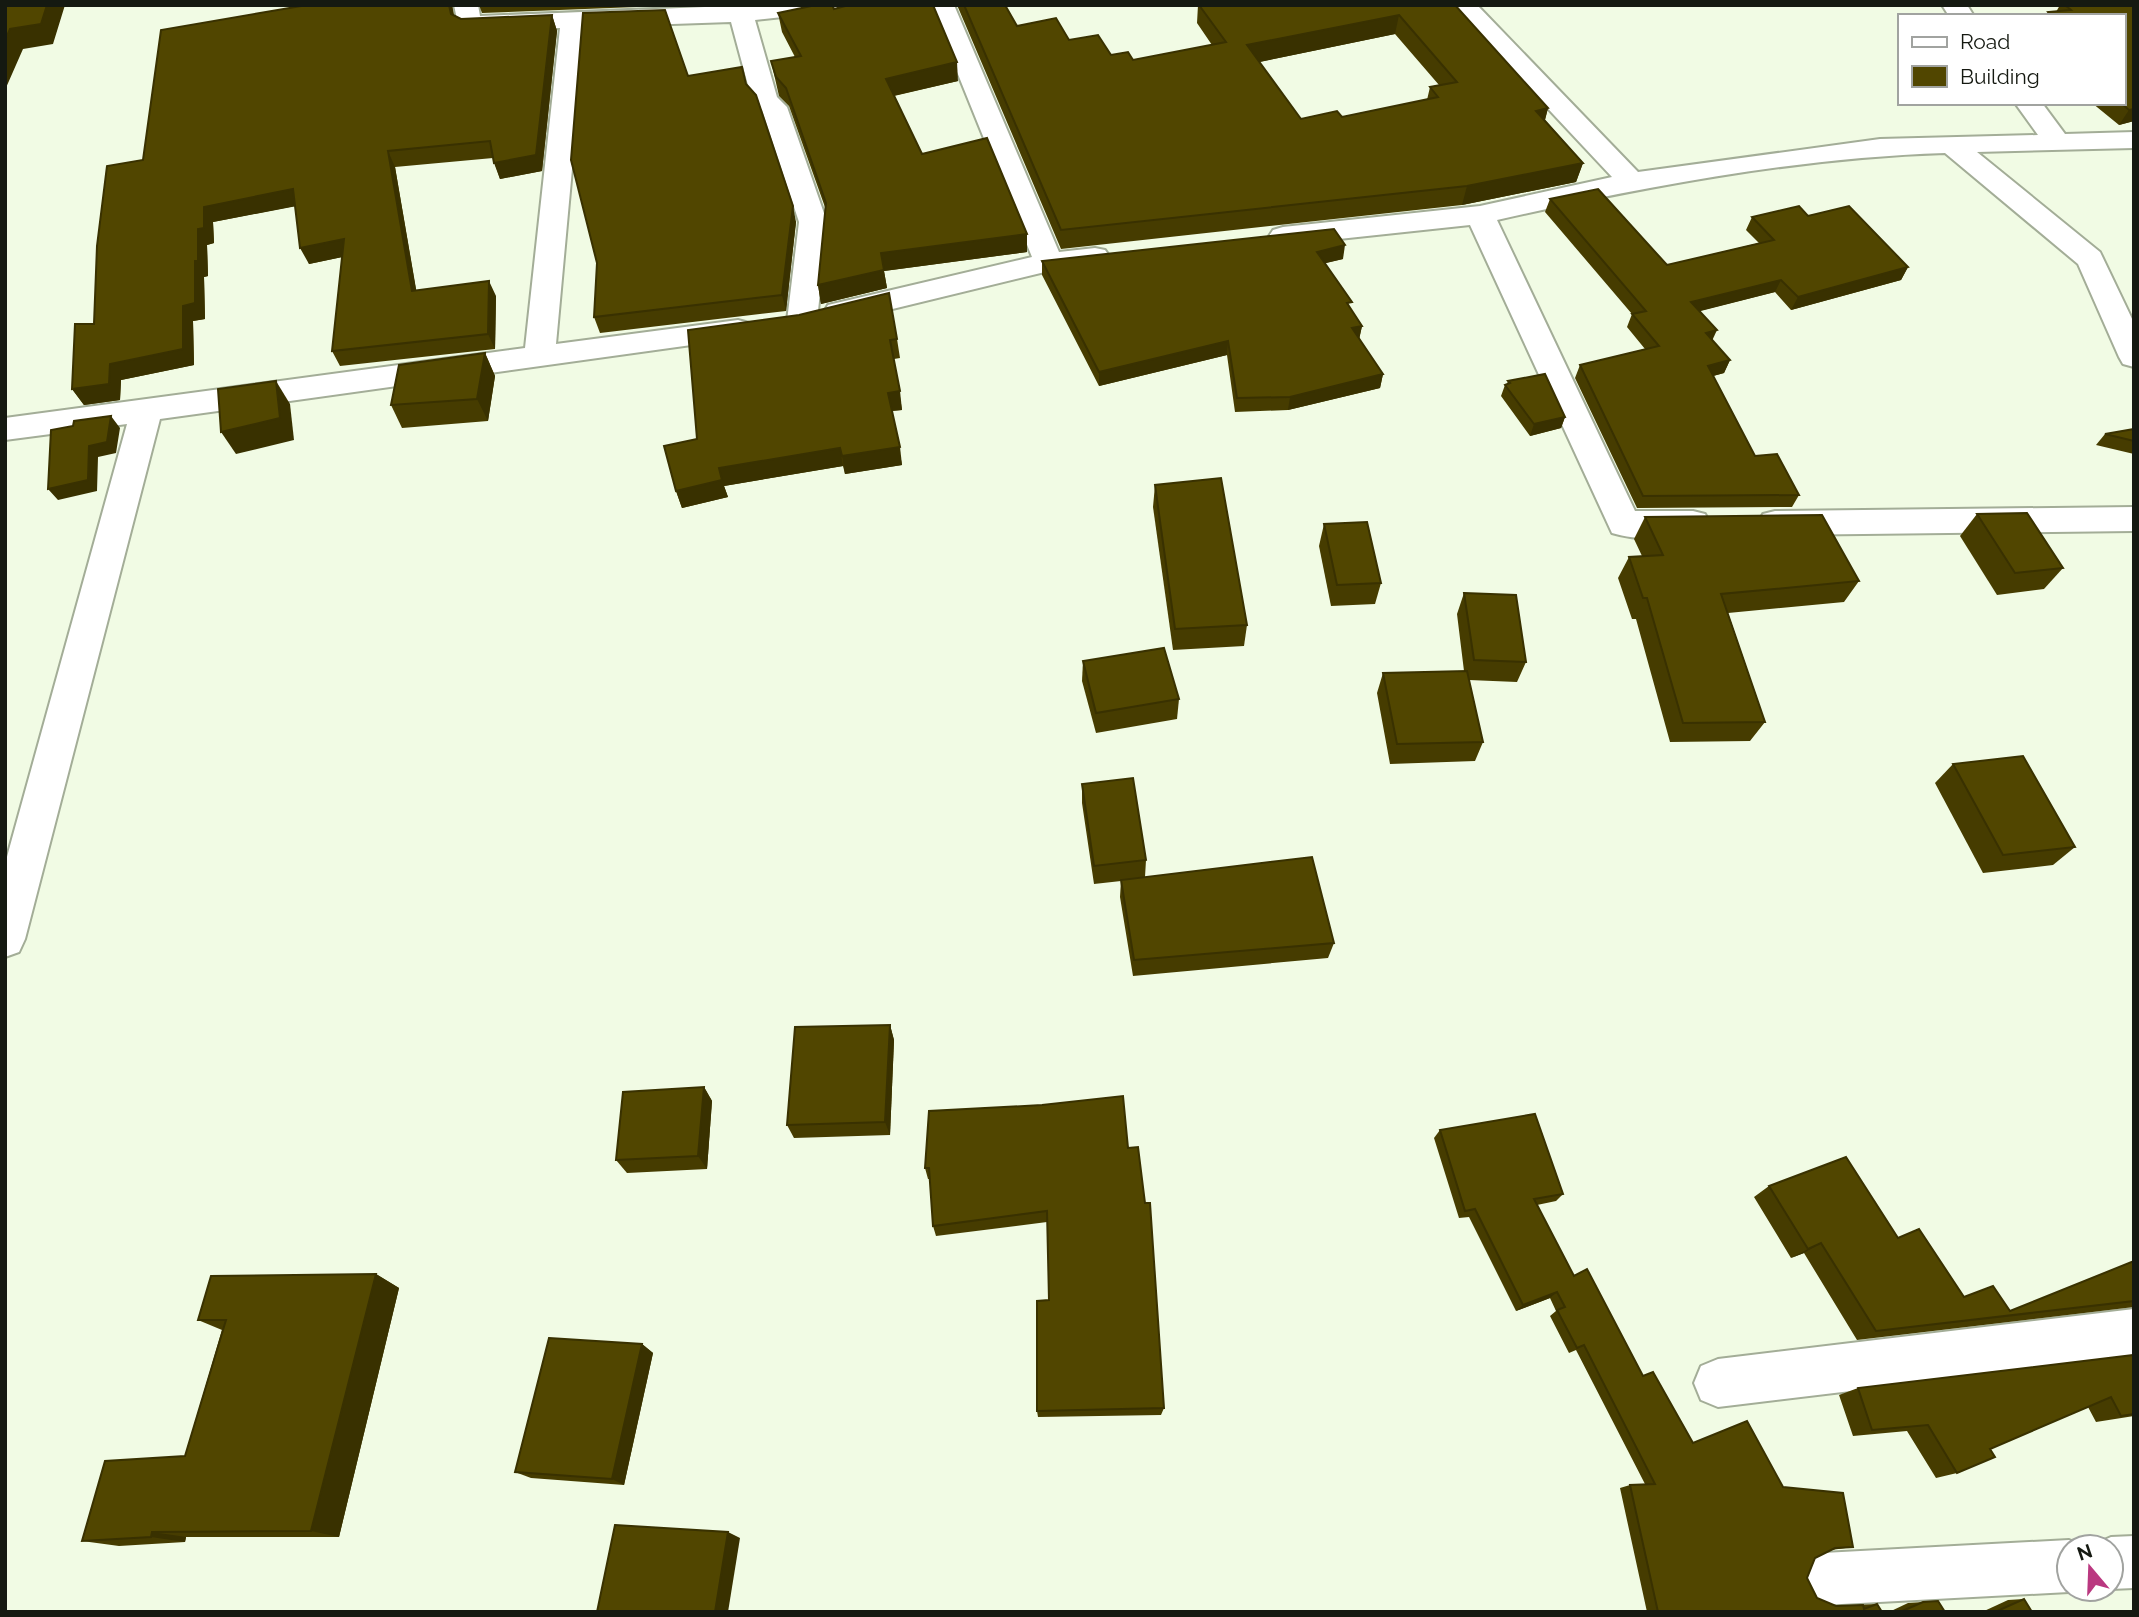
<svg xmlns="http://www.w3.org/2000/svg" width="2139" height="1617" font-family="Raleway,sans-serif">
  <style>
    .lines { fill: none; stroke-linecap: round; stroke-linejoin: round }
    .minor-casing { stroke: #a3ad97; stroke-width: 4 }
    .minor { fill: #fff; fill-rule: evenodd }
    .wall { fill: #463c00; fill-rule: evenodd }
    .shaded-wall { fill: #393100 }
    .building { fill: #514600; stroke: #393100; stroke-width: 2; fill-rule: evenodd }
  </style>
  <rect width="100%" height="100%" fill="#f1fbe4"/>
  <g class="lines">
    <!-- minor casing -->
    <g class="minor-casing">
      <g id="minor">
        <polygon points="454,5 478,5 480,16 754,5 841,5 838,10 829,12 755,20 777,97 787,107 827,222 817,321 813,328 802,331 791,328 787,321 799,222 762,110 752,100 731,22 585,27 556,344 738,320 749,323 753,330 749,337 160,419 25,939 19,952 5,957 5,864 127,424 5,440 5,418 525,348 560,28 468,32 459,29"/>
        <polygon points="930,5 954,5 1059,252 1095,248 1105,250 1110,257 1105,264 1049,271 839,322 828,319 824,312 828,305 1032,257"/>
        <path d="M1451,5H1477L1638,172L1880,139L2038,135L2015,103H2042L2065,134L2134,132V148L1977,152L2100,252L2134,323V367L2123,364L2119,357L2078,264L1945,153C1794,158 1643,187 1497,220L1635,511H1693L1705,514L1710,523L1705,532C1679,540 1638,541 1612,533L1470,225L1283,245L1273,242L1269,236L1273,230L1283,227L1480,206L1612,177Z"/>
        <polygon points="1942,5 1967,5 1974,16 1949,16"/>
        <polygon points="2134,507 2134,531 1775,535 1763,532 1758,523 1763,514 1775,511"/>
        <polygon points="2134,1309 2134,1357 1718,1407 1701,1400 1694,1383 1701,1366 1718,1359"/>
        <polygon points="2134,1536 2134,1588 2111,1589 2111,1547 2093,1545 2111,1537"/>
        <polygon points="2069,1540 2085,1547 2069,1547 2069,1589 2076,1589 2069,1592 1823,1605 1805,1597 1797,1579 1805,1561 1823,1553"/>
      </g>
    </g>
    <!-- minor -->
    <use href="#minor" class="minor"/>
  </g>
  <!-- wall -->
  <g class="wall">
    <polygon points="307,5 452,5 454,15 461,19 552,15 557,31 542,171 500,179 493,158 395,167 416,290 496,296 495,349 340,366 332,351 342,257 309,264 295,206 213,222 214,243 207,245 208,276 204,277 205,319 193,321 194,365 121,380 120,400 84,405 72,389 94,324 143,160"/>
    <polygon points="479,5 662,5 662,6 482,13"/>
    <path d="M957,5H1005L1017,26L1069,40L1111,55L1133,60L1212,45L1197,23L1198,5H1455L1548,108L1545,120L1583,163L1576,182L1462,205L1061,249ZM1395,34L1439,85L1430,87L1427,100L1342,117L1301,119L1259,62Z"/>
    <polygon points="2060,5 2134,5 2134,121 2119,125 2092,103 2123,103 2123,16 2046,16 2048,12 2056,12"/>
    <polygon points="834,9 958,81 894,96 922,154 1027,234 1027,252 884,271 887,288 821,304 818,285 826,210 789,106 779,96 771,61 795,57 782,32 778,13"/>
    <polygon points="688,76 796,222 786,311 600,333 594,317"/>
    <polygon points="1550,199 1667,265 1759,243 1746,230 1752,217 1808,216 1908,267 1901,280 1791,310 1775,292 1699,311 1712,340 1730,360 1724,373 1713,376 1755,456 1799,495 1792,507 1637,508 1575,378 1580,365 1645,349 1627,327 1632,314 1545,212"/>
    <polygon points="1343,259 1325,263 1350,309 1362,326 1359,339 1383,374 1380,388 1288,410 1235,412 1227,355 1099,386 1042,275 1042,261"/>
    <polygon points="688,330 897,339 900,358 894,359 902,410 892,411 902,465 845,474 843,466 724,486 728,497 682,508 676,491 697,439"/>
    <polygon points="485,353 495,376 488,421 402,428 391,405"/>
    <polygon points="1508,381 1565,417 1561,428 1530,436 1501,396 1505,385 1507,384"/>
    <polygon points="2134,429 2134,454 2096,445 2105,434"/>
    <polygon points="1155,485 1247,625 1244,646 1173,650 1153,507"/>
    <polygon points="1977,514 2063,568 2044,589 1997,595 1960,536"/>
    <polygon points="1645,517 1859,581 1844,602 1728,613 1765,722 1750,741 1670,742 1636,619 1632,619 1618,578 1629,557 1642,556 1634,539"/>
    <polygon points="1324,524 1381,583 1375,604 1331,606 1319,546"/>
    <polygon points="1464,593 1526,662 1517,682 1469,680 1483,742 1475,761 1390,764 1377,693 1383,673 1464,671 1457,614"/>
    <polygon points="1083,661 1179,699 1177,719 1096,733 1082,681"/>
    <polygon points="1953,764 2075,847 2053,865 1983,873 1935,783"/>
    <polygon points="1082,784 1146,860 1145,877 1334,943 1328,958 1133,976 1120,897 1121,881 1094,884 1082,803"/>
    <polygon points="890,1025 894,1040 890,1135 794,1138 787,1125"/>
    <polygon points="704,1087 712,1101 707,1169 627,1173 616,1160"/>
    <polygon points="1440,1130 1563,1194 1556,1201 1537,1205 1574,1276 1643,1376 1693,1443 1783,1487 1853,1547 1831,1550 1815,1558 1807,1578 1817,1598 1836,1606 1877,1604 1882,1612 1647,1612 1620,1488 1630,1485 1645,1484 1576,1350 1569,1353 1550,1316 1556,1311 1550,1298 1516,1311 1469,1217 1459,1218 1434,1138"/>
    <polygon points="1128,1148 1164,1408 1161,1415 1038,1417 1037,1411 1049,1300 1047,1222 936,1236 933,1226 930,1179 928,1179 925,1168"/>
    <polygon points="1769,1186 1898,1238 1964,1297 2010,1311 2134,1261 2134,1307 1857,1340 1804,1253 1791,1258 1754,1197"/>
    <polygon points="376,1274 399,1288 339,1537 186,1537 185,1542 119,1546 82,1541 185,1456 222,1330 198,1320"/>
    <polygon points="642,1344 653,1353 624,1485 531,1478 515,1472"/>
    <polygon points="2134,1355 2134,1416 2096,1422 2088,1407 1990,1449 1957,1473 1936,1478 1907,1431 1853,1436 1839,1395 1858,1388"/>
    <polygon points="2024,1599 2032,1612 1982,1612 2008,1600"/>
    <polygon points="1938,1601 1945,1612 1889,1612 1908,1603"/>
  </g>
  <!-- shaded-wall -->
  <g class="shaded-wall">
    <polygon points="47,5 65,5 53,44 23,49 5,90 5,41 10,29"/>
    <polygon points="449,5 452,5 456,30 451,14"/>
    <polygon points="552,15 557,31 542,171 500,179 494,163"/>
    <polygon points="1399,15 1395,34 1245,65 1247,45"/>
    <polygon points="957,62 958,81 888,97 886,79"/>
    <polygon points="1548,108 1543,127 1536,111"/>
    <polygon points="2134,109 2134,121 2119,125 2129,110"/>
    <polygon points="388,151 395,167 419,306 412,291"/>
    <polygon points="1583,163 1576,182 1462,205 1467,186"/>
    <polygon points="293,189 302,205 213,222 214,243 207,245 208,276 204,277 205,319 193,321 194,365 121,380 120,400 84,405 72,389 110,364 183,306 195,261 198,229 204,207"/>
    <polygon points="793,206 796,222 786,311 782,295"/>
    <polygon points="1027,234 1027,252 884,271 887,288 821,304 818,285 881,253"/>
    <polygon points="344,239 352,255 309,264 300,248"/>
    <polygon points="1345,245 1343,259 1314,266 1317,252"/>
    <polygon points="1908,267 1901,280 1791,310 1798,297"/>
    <polygon points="1781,280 1775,292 1685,315 1691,302"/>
    <polygon points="489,281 496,296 495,349 488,334"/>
    <polygon points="1362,326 1359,340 1352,328"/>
    <polygon points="1717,330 1711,343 1706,333"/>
    <polygon points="1228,341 1227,355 1099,386 1099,372"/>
    <polygon points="485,353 495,376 488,421 477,399"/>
    <polygon points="1730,360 1724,373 1702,379 1708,366"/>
    <polygon points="1383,374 1380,388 1288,410 1290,397"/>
    <polygon points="276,381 290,404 294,440 236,454 221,432"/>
    <polygon points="900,391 902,410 890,411 888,393"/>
    <polygon points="111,416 120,428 116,453 98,457 97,491 58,500 48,489 89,446"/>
    <polygon points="1565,417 1561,428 1530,436 1534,424"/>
    <polygon points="900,447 902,465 845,474 842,456"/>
    <polygon points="840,448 843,466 724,486 728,497 682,508 676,491 719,468"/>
    <polygon points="890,1025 894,1040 890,1135 885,1122"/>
    <polygon points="704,1087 712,1101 707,1169 698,1156"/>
    <polygon points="1821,1243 1804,1253 1791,1258 1808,1249"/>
    <polygon points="376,1274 399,1288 339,1537 311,1531"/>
    <polygon points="1557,1292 1550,1298 1516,1311 1523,1305"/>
    <polygon points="642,1344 653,1353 624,1485 612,1479"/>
    <polygon points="152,1532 186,1537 185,1542 151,1537"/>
    <polygon points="728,1532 740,1538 728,1612 715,1612"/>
  </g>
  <!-- building -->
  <g class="building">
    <polygon points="5,5 47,5 41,24 10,29 5,41"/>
    <polygon points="307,5 449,5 451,14 461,19 552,15 536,155 494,163 490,141 388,151 412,291 489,281 488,334 332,351 344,239 300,248 293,189 204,207 204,228 198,229 198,261 195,261 195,303 183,306 183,349 110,364 109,384 72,389 75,324 94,324 97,246 107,166 143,160 161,30"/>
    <polygon points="816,5 832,5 834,9 849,5 933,5 957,62 886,79 922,154 987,138 1027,234 881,253 884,270 818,285 826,203 786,88 776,77 771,61 801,56 778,13"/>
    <path d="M964,5H1005L1017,26L1056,18L1069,40L1098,35L1111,55L1128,52L1133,60L1226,42L1199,5H1455L1548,108L1536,111L1583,163L1467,186L1061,230ZM1399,15L1457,82L1430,87L1438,97L1342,117L1337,111L1301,119L1247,45Z"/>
    <polygon points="2065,5 2134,5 2134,109 2129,110 2121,103 2123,103 2123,16 2051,16 2048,12 2071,10"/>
    <polygon points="665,10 688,76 742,67 746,84 756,95 793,206 782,295 594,317 597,263 571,160 583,13"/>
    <polygon points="1598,189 1667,265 1774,240 1752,217 1799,206 1808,216 1849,206 1908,267 1798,297 1781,280 1691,302 1717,330 1706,333 1730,360 1708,366 1755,456 1777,454 1799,495 1643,496 1580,365 1659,346 1632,314 1646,311 1550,199"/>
    <polygon points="1334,229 1345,245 1317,252 1352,302 1347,303 1362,326 1352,328 1383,374 1290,397 1237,398 1228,341 1099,372 1042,261"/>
    <polygon points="889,293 897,339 890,340 900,391 888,393 900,447 842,456 840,448 719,468 722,480 676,491 664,446 697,439 688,330 799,315"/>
    <polygon points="485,353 477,399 391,405 399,365"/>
    <polygon points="1545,374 1565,417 1534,424 1505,385 1510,383 1508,381"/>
    <polygon points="276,381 280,418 221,432 218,389"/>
    <polygon points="111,416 107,442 89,446 88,480 48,489 51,430 73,426 74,421"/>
    <polygon points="2134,429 2134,441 2105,434"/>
    <polygon points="1221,478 1247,625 1175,629 1155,485"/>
    <polygon points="2027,513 2063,568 2015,573 1977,514"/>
    <polygon points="1822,515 1859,581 1721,594 1765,722 1683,723 1647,598 1643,598 1629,557 1663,555 1645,517"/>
    <polygon points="1367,522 1381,583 1337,585 1324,524"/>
    <polygon points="1464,593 1516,595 1526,662 1474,660"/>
    <polygon points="1164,648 1179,699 1096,713 1083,661"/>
    <polygon points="1467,671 1483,742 1397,744 1383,673"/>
    <polygon points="2023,756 2075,847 2003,855 1953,764"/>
    <polygon points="1133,778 1146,860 1094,866 1082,784"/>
    <polygon points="1312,857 1334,943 1134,960 1121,880"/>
    <polygon points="890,1025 885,1122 787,1125 795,1027"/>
    <polygon points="704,1087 698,1156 616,1160 623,1092"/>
    <polygon points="1123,1096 1128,1148 1138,1147 1145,1203 1150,1203 1164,1408 1037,1411 1037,1301 1049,1300 1047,1211 933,1226 929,1168 925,1168 929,1111 1042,1105"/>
    <polygon points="1535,1114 1563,1194 1534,1199 1574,1276 1587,1269 1643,1376 1653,1372 1693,1443 1747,1421 1783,1487 1843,1493 1853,1547 1835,1548 1815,1558 1807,1578 1817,1598 1836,1606 1863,1605 1864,1609 1877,1604 1882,1612 1658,1612 1630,1485 1655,1484 1584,1345 1577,1348 1557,1310 1565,1307 1557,1292 1523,1305 1475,1209 1465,1211 1440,1130"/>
    <polygon points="1846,1157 1898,1238 1919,1229 1964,1297 1993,1286 2010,1311 2134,1261 2134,1301 1876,1331 1821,1243 1808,1249 1769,1186"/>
    <polygon points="376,1274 311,1531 152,1532 151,1537 82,1541 105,1461 185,1456 226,1320 198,1320 211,1276"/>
    <polygon points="549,1338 642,1344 612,1479 515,1472"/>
    <polygon points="2134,1355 2134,1414 2121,1416 2111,1397 1990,1449 1995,1457 1957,1473 1928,1425 1872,1430 1858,1388"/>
    <polygon points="615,1525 728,1532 715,1612 597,1612"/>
    <polygon points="2024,1599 2032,1612 1995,1612"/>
    <polygon points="1938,1601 1945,1612 1900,1612 1923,1602"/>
  </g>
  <!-- border -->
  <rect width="2139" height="1617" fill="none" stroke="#151911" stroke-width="14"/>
  <!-- legend -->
  <rect x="1898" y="14" width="228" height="91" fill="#ffffff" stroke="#a1a3a0" stroke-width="2"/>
  <rect x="1912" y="37" width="35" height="10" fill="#ffffff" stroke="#a1a3a0" stroke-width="2"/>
  <text x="1960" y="49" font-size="21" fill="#151911">Road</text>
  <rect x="1912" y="66" width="35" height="21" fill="#514600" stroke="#a1a3a0" stroke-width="2"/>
  <text x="1960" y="84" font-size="21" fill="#151911">Building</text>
  <!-- north arrow -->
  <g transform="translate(2090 1568) rotate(341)"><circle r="33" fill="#ffffff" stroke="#a1a3a0" stroke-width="2"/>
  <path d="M0-5L12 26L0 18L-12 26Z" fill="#ba3880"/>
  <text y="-10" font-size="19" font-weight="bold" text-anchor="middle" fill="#151911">N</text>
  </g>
</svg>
